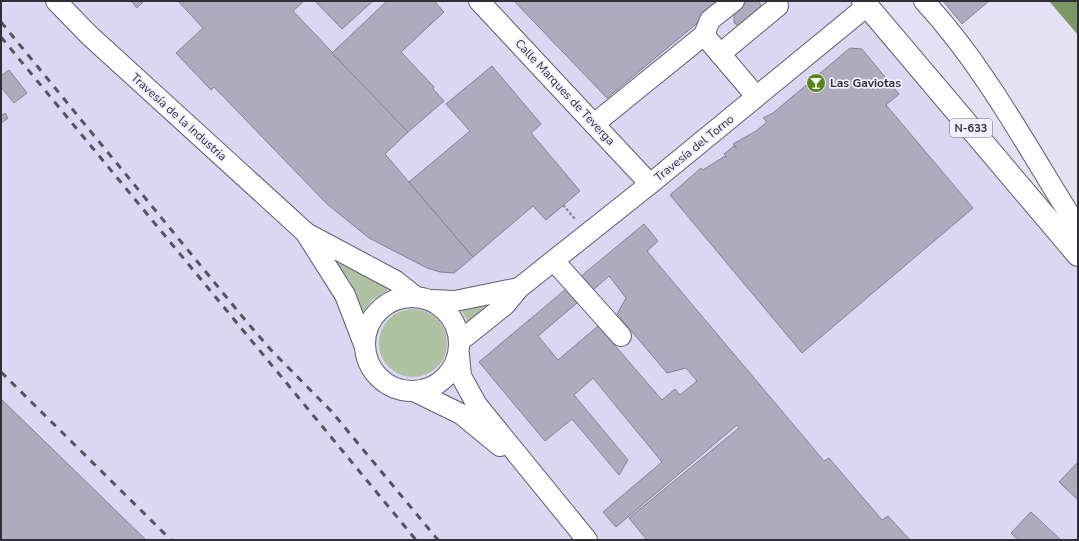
<svg xmlns="http://www.w3.org/2000/svg" width="1079" height="541" font-family="'Nunito Sans',sans-serif">
  <style>
    .built { fill: #dbd6f1 }
    .green { fill: #aec1a1 }
    .water { fill: #7a9764 }
    .building { fill: #afabbe; stroke: #858294 }
    .lines { fill: none; stroke-linecap: round; stroke-linejoin: round }
    .minor-casing { stroke: #605c6d; stroke-width: 22 }
    .highway-casing { stroke: #605c6d; stroke-width: 24 }
    .path { stroke: #8e8b99; stroke-width: 2.5; stroke-dasharray: 3 2; stroke-linecap: butt }
    .minor { stroke: #fff; stroke-width: 20 }
    .highway { stroke: #fff; stroke-width: 22 }
    .rail { stroke: #55535d; stroke-width: 3; stroke-dasharray: 7 7; stroke-linecap: butt }
    .labels { text-anchor: middle; dominant-baseline: central; stroke-width: 3.5; stroke-linejoin: round; paint-order: stroke }
    .shield { fill: #f2efff; stroke: #6a6872; stroke-width: 1 }
    .shield-label { font-size: 11px; font-weight: bold; fill: #302e36 }
    .poi-label { font-size: 12px; font-weight: bold; fill: #302e36; stroke: #f2efff; text-anchor: start }
    .street-label { font-size: 12px; fill: #302e36; stroke: #f2efff }
  </style>
  <rect width="100%" height="100%" fill="#e5e1f5"/>
  <!-- built -->
  <polygon class="built" points="1,1 871,1 1078,246 1078,540 1,540"/>
  <!-- green -->
  <g class="green">
    <polygon points="318,244 390,288 372,300 363,312 350,281"/>
    <polygon points="504,298 469,324 460,307"/>
    <circle cx="413" cy="343" r="34"/>
  </g>
  <!-- water -->
  <polygon class="water" points="1049,1 1078,1 1078,35"/>
  <!-- building -->
  <g class="building">
    <polygon points="131,1 144,1 137,8"/>
    <polygon points="178,1 304,1 293,11 408,132 385,154 473,257 454,273 440,272 427,268 369,238 327,204 214,87 211,90 176,53 203,28"/>
    <polygon points="315,1 373,1 342,29"/>
    <polygon points="387,1 434,1 444,12 401,52 434,87 433,89 444,101 408,132 332,53"/>
    <polygon points="514,1 724,1 607,98"/>
    <polygon points="748,1 759,1 762,8 739,26 734,23 734,14"/>
    <polygon points="943,1 989,1 962,24"/>
    <polygon points="850,48 862,49 899,94 886,105 973,208 802,353 670,195 701,168 703,170 725,156 727,157 724,154 734,146 737,148 733,144 756,131 767,122 763,118 773,113"/>
    <polygon points="492,66 541,124 531,133 580,191 546,220 533,206 473,257 409,182 470,131 446,104"/>
    <polygon points="9,70 27,93 14,103 1,87 1,76"/>
    <polygon points="1,113 3,115 5,113 8,118 1,123"/>
    <polygon points="644,224 658,241 647,251 824,461 829,458 882,520 888,516 910,540 647,540 629,518 739,428 737,425 616,527 603,512 662,462 593,378 574,395 628,460 619,475 572,419 545,441 479,362 566,289 577,303 538,336 558,360 598,326 662,400 675,389 680,395 697,381 686,368 667,373 617,314 626,298 609,276 592,291 580,277"/>
    <polygon points="1,399 146,540 1,540"/>
    <polygon points="1078,462 1078,500 1059,482"/>
    <polygon points="1031,512 1061,540 1018,540 1011,533"/>
  </g>
  <g class="lines">
    <!-- minor casing -->
    <g class="minor-casing">
      <g id="minor">
        <polyline points="56,1 89,35 305,232 345,295 365,347"/>
        <polyline points="479,1 650,184"/>
        <path d="M924,1C986,68 1029,151 1078,228"/>
        <polyline points="704,35 756,96"/>
        <polyline points="720,54 778,6"/>
        <polyline points="594,124 704,35 710,20 734,1"/>
        <polyline points="308,234 396,281 416,297"/>
        <polyline points="554,261 621,336"/>
        <circle cx="412" cy="344" r="47"/>
        <polyline points="431,300 455,301 519,288"/>
        <polyline points="460,341 505,305 519,288 650,184 867,6"/>
        <polyline points="459,355 461,376 477,405 587,540"/>
        <polyline points="416,392 461,414 500,446"/>
      </g>
    </g>
    <!-- highway casing -->
    <g class="highway-casing">
      <polyline id="highway" points="863,1 1078,255"/>
    </g>
    <!-- path -->
    <polyline class="path" points="563,205 576,220"/>
    <!-- minor -->
    <use href="#minor" class="minor"/>
    <!-- highway -->
    <use href="#highway" class="highway"/>
    <!-- rail -->
    <g class="rail">
      <polyline points="1,22 246,321 271,350 332,412 438,540"/>
      <polyline points="1,37 416,540"/>
      <polyline points="1,372 171,540"/>
    </g>
  </g>
  <!-- icons -->
  <defs>
    <g id="bar-disc" transform="scale(1)"><circle r="9.5" fill="#54871e" stroke="#f2efff"/><path d="M-6-5H6L.8 .8V4.5H3.5V6h-7V4.5H-.8V.8Z" fill="#fff"/></g>
  </defs>
  <g fill-rule="evenodd">
    <use href="#bar-disc" x="816" y="83"/>
  </g>
  <g class="labels">
    <!-- shield labels -->
    <rect class="shield" x="950" y="119" width="42" height="18" rx="3"/>
    <g class="shield-label">
      <text x="971" y="128">N-633</text>
    </g>
    <!-- poi labels -->
    <g class="poi-label">
      <text x="830" y="83">Las Gaviotas</text>
    </g>
    <!-- street labels -->
    <g class="street-label">
      <text transform="translate(565 92) rotate(47)">Calle Marques de Teverga</text>
      <text transform="translate(179 117) rotate(42)">Travesía de la Industria</text>
      <text transform="translate(694 148) rotate(-39)">Travesía del Torno</text>
    </g>
  </g>
  <!-- border -->
  <rect width="1079" height="541" fill="none" stroke="#302e36" stroke-width="4"/>
</svg>
